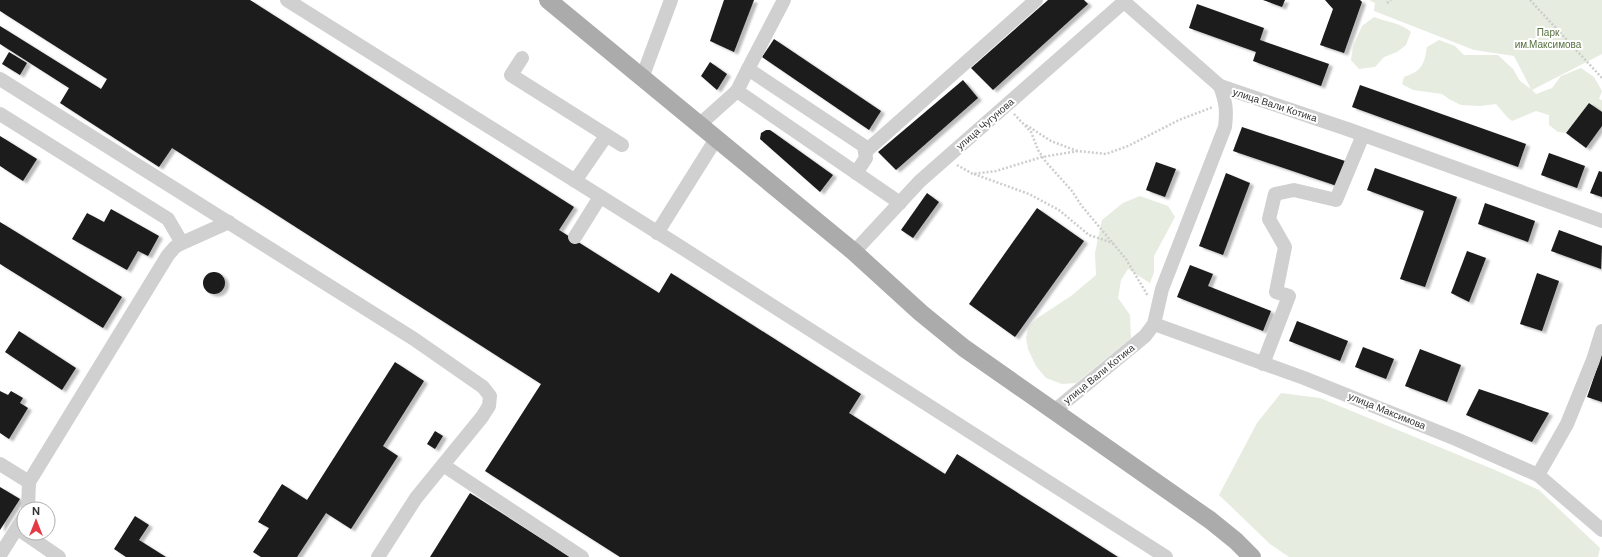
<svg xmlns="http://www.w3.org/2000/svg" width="1602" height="557" font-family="'DM Sans',sans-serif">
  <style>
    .green { fill: #e6ecdf }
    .building { fill: #1a1a1a; filter: url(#shadow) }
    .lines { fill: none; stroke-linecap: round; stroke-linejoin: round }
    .path { stroke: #cdcdcd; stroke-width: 2.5; stroke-dasharray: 2 2; stroke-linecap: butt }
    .minor { stroke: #d0d0d0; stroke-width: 14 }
    .major { stroke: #ababab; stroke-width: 18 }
    .labels { text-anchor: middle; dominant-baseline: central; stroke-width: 4; stroke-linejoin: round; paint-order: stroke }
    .park-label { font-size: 10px; fill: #56703f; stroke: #fff }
    .street-label { font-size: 10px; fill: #333; stroke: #fff }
  </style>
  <defs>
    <filter id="shadow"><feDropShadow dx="4" dy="2.5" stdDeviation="1" flood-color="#0004"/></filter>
  </defs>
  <rect width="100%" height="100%" fill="#fff"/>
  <!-- green -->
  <g class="green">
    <path d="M1369,0H1602V54L1532,90L1536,94L1552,88L1561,76L1581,68L1594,77L1602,91L1599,99L1602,100V112L1589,103L1566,133L1558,132L1549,125V115L1536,111L1512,121L1507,117L1496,104L1480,106L1461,105L1449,99L1442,94L1413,90L1402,84L1404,77C1422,71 1424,65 1427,47L1439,40L1455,46L1464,55H1498L1513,69L1520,81L1531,89L1514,56L1474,50L1374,11L1375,3Z"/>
    <path d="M1374,17C1387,22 1401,23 1411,32L1406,45L1397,52L1384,57L1375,67L1359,69L1351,60L1353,46L1362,26Z"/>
    <polygon points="1140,196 1168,206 1175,217 1154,256 1154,272 1150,283 1128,269 1121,280 1118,298 1130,315 1131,338 1076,383 1062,384 1046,378 1036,366 1028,349 1026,338 1028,328 1036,319 1071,296 1096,275 1095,253 1102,220 1123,203"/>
    <polygon points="1281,393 1320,398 1495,470 1539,490 1600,548 1598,557 1289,557 1270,544 1219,495 1257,423"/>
  </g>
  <!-- building -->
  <g class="building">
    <polygon points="0,0 250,0 574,207 559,230 659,293 671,273 861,394 849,413 945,474 957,454 1118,557 620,557 485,471 541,384 172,148 159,167 60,103 69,88 0,44 0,26 101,89 107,79 0,11"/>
    <polygon points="724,0 754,0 734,52 710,41"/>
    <polygon points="1048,0 1084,0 1088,4 993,90 971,68"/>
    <polygon points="1263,0 1285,0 1282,7"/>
    <polygon points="1325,0 1360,0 1362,2 1344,53 1320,45 1333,9"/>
    <polygon points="1197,4 1264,28 1260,40 1329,64 1321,86 1253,61 1256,52 1189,28"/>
    <polygon points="774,39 881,111 869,130 762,57"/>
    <polygon points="9,52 27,63 20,75 2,64"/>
    <polygon points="710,62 727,74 717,90 701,76"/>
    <polygon points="963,80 978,98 896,170 878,152"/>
    <polygon points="1360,85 1526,144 1518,167 1352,107"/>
    <polygon points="1589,103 1602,112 1602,126 1586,148 1566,133"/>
    <polygon points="1242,127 1345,161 1337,186 1233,151"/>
    <polygon points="766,130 770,130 833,175 820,192 760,139 761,133"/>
    <polygon points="0,136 37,159 23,181 0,166"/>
    <polygon points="1549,153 1585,166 1577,188 1541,175"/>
    <polygon points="1156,162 1176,169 1165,197 1146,190"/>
    <polygon points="1375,168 1457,197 1425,287 1400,279 1424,211 1367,190"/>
    <polygon points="1599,171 1602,172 1602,197 1590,193"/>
    <polygon points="1226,173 1250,183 1223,255 1199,246"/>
    <polygon points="927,193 939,202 913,238 901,230"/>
    <polygon points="1485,203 1535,221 1528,242 1478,224"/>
    <polygon points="1037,208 1084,241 1015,337 969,304"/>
    <polygon points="111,209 159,236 148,256 138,251 127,270 72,239 87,213 104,222"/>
    <polygon points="0,222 122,297 103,328 0,264"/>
    <polygon points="1559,230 1602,246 1601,269 1551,251"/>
    <polygon points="1467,251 1486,258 1469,302 1451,293"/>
    <polygon points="1190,265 1213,274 1208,286 1271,311 1263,331 1177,297"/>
    <circle cx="214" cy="283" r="11"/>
    <polygon points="1537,273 1559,281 1542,331 1520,324"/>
    <polygon points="1297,321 1348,341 1340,361 1289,341"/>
    <polygon points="19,331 76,368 62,390 5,352"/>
    <polygon points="1363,347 1394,359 1386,379 1355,367"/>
    <polygon points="1420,349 1461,365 1447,402 1405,386"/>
    <polygon points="1602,354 1602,402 1587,397"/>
    <polygon points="395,362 424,381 383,446 398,456 351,529 326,513 297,557 261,557 253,552 269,528 258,522 282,484 307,500"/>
    <polygon points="1479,389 1549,413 1532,442 1466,415"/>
    <polygon points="0,391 8,395 11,391 23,398 20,403 28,408 9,439 0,433"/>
    <polygon points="435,431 443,436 435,449 427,444"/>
    <polygon points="0,487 20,499 0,530"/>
    <polygon points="470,493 570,557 430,557"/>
    <polygon points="135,516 149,525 139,540 166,557 126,557 114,549"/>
  </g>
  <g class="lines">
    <!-- path -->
    <g class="path">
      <polyline points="1530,0 1602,78"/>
      <polyline points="1387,3 1391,0"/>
      <polyline points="1014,114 1031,132 1038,150 1046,162 1072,191 1081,205 1126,259 1148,296"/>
      <polyline points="1026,125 1051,141 1077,151"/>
      <polyline points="957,165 973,174 996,171 1042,157 1078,151 1106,154 1128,146 1179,120 1213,107"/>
      <polyline points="974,174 1029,194 1059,210 1089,235 1113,243"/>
    </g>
    <!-- minor -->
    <g class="minor">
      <polyline points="287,0 676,244 1166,557"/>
      <polyline points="1122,0 1220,86"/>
      <polyline points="522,58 511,75 622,145"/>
      <polyline points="748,69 784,0"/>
      <polyline points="642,78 671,0"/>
      <polyline points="0,79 414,339 483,387 490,396 489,406 482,417 416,498 378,557"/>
      <polyline points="737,91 748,69 864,146 866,158 856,173"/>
      <polyline points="0,114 168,219 182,243"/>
      <polyline points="699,125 737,91 900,203"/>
      <polyline points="865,152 1036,0"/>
      <polyline points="575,181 606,136"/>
      <polyline points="657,233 716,139"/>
      <polyline points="575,237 600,197"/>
      <polyline points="854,252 920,181 1126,0"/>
      <polyline points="1154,324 1304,378 1456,439 1538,475 1602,530"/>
      <polyline points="1263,364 1289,296 1276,292 1285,247 1269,219 1275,194 1294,190 1336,200 1363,135"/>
      <path d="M1054,411L1145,336L1154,324L1162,289L1225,127C1227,111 1226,102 1220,86L1350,130L1602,221"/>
      <polyline points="0,464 29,482"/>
      <polyline points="443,465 582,557"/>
      <polyline points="1538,475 1567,424 1593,360 1602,331"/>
      <polyline points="28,509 29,482 168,255 175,247 182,243 229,222"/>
      <polyline points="24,533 59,557"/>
      <polyline points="0,555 24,517"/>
    </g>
    <!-- major -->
    <polyline class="major" points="548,0 854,252 921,313 964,348 1210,520 1236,541 1252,557"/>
  </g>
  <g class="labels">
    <!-- park labels -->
    <g class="park-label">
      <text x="1548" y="32">Парк<tspan x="1548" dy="12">им.Максимова</tspan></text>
    </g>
    <!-- street labels -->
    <g class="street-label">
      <text transform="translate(1275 105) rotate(18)">улица Вали Котика</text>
      <text transform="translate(985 124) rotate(-41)">улица Чугунова</text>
      <text transform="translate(1099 374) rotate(-39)">улица Вали Котика</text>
      <text transform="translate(1387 411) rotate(22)">улица Максимова</text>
    </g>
  </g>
  <!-- north arrow -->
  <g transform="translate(36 521)"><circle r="19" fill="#ffffff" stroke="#adadad"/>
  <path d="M0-3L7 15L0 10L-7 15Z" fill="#e63946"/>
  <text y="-6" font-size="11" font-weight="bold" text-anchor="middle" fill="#333333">N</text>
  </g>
</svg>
